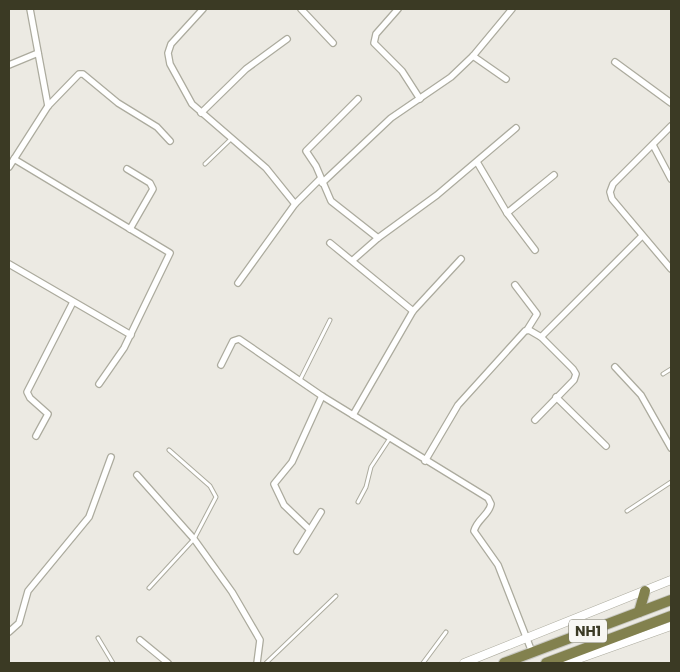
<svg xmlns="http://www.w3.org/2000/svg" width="680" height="672" font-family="Poppins,sans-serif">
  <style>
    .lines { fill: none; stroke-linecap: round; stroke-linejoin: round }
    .service-casing { stroke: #acab9e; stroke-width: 5 }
    .minor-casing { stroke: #acab9e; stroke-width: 8 }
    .tertiary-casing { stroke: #acab9e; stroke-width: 9 }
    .trunk-casing { stroke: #c8c8c2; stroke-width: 12 }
    .service { stroke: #fff; stroke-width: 3 }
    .minor { stroke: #fff; stroke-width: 5.5 }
    .tertiary { stroke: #fff; stroke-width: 8 }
    .trunk { stroke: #82814e; stroke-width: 10 }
    .labels { text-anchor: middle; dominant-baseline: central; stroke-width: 4; stroke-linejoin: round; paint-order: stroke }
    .shield { fill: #f8f7f3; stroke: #747362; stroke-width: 1 }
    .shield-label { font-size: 14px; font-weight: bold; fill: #3b3a24 }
  </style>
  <rect width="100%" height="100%" fill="#eceae3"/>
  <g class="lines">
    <!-- service casing -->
    <g class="service-casing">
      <g id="service">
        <polyline points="205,164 232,138"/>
        <polyline points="663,374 671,369"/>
        <polyline points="300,380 330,320"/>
        <polyline points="358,502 366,487 371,467 390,438"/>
        <polyline points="627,511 671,482"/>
        <polyline points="149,588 194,539 216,497 210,486 169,450"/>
        <polyline points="98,638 113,663"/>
        <polyline points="266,663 336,596"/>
        <polyline points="423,663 446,632"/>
      </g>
    </g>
    <!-- minor casing -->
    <g class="minor-casing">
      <g id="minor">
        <polyline points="30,9 48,106"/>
        <polyline points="203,9 171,44 168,53 170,64 192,104 266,168 295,204"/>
        <polyline points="301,9 333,43"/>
        <polyline points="398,9 376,34 374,43 402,71 420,99"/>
        <polyline points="473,56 506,79"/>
        <polyline points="615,62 671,103"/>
        <polyline points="9,65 38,53"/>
        <polyline points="358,99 306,151 316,166 331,201 378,238"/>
        <polyline points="201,113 246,69 287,39"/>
        <polyline points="671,126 613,184 610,192 612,199 671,269"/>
        <polyline points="653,145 671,179"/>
        <polyline points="14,159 170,253 124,348 99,384"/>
        <polyline points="477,162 507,213 535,250"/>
        <polyline points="9,167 48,106 79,74 83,74 118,103 157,127 170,141"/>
        <polyline points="127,169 150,183 153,189 130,229"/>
        <polyline points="322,183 391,118 451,77 473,56 512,9"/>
        <polyline points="507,213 554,175"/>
        <polyline points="330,243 413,311"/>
        <polyline points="353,260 378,238 437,195 516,128"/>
        <polyline points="9,264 131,335"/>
        <polyline points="238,283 295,204 320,179"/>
        <polyline points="515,285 537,314 527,330"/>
        <polyline points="541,337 642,236"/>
        <path d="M221,365L233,341L239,339L322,396L488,498L491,504C489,515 477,519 474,531L498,565L532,652"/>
        <polyline points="615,367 641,395 671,448"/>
        <polyline points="556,397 606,446"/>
        <polyline points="353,415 413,311 461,259"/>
        <polyline points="36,436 48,414 30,398 27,392 73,302"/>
        <polyline points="425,461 458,405 525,331 529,330 541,337 573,369 576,374 574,380 535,420"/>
        <polyline points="137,475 194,539 232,592 260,640 257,663"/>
        <polyline points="309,529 284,505 274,484 292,462 322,396"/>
        <polyline points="297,551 321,512"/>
        <polyline points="9,632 19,623 28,591 89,517 111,457"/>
        <polyline points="140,640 168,663"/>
      </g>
    </g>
    <!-- tertiary casing -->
    <g class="tertiary-casing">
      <g id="tertiary">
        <polyline points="464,663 671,580"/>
        <polyline points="567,663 671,626"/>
      </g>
    </g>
    <!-- trunk casing -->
    <g class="trunk-casing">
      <g id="trunk">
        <polyline points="639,612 645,591"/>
        <polyline points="504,663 671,600"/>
        <polyline points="546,663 671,616"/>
      </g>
    </g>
    <!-- service -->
    <use href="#service" class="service"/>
    <!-- minor -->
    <use href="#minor" class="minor"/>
    <!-- tertiary -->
    <use href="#tertiary" class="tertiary"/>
    <!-- trunk -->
    <use href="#trunk" class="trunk"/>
  </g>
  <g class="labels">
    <!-- shield labels -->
    <rect class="shield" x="569" y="619.5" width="38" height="23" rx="4"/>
    <g class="shield-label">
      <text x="588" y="631">NH1</text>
    </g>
  </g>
  <!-- border -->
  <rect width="680" height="672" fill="none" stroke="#3b3a24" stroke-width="20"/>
</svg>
